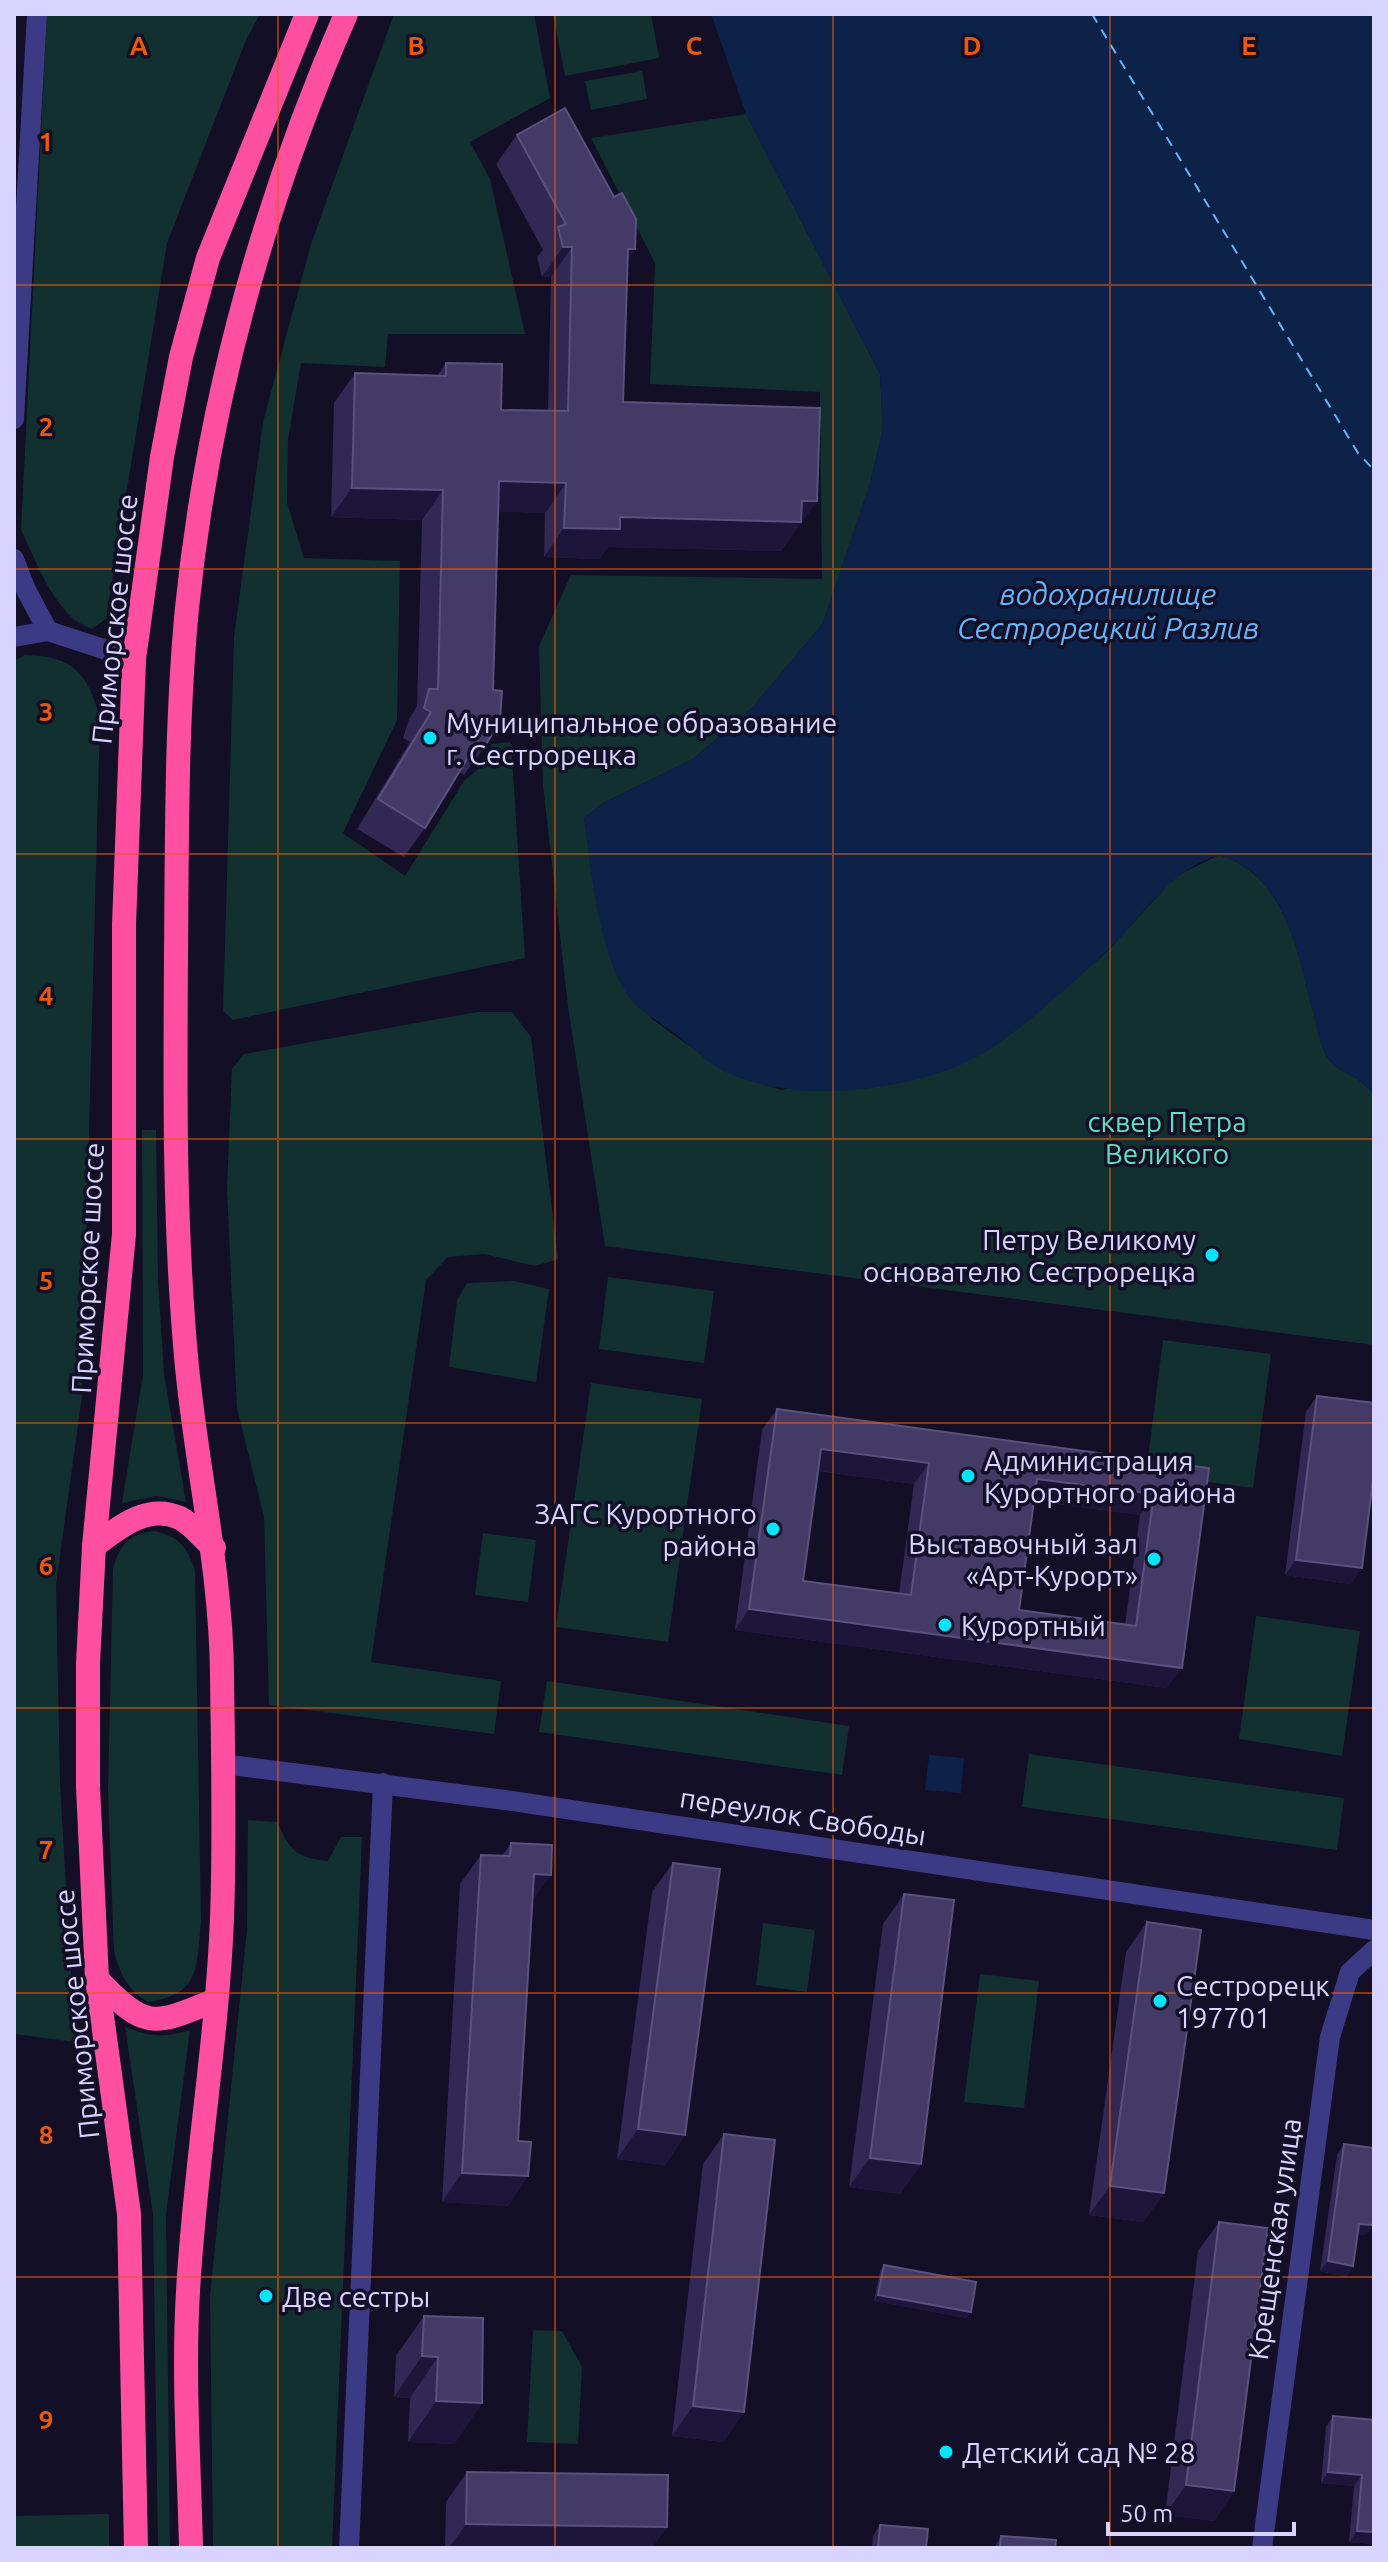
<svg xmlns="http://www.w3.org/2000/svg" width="1388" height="2562" font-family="Ubuntu,sans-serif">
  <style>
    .green { fill: #12302f }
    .water { fill: #0c2248 }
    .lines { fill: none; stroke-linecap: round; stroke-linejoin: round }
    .ferry { stroke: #62b6ff; stroke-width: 2; stroke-dasharray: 10 8; stroke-linecap: butt }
    .minor { stroke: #3d3a85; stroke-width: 20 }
    .highway { stroke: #ff4fa3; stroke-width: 24 }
    .wall { fill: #312854; fill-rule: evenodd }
    .shaded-wall { fill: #1d163a }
    .building { fill: #433a66; stroke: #5a527e; stroke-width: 2; fill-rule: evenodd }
    .grid { fill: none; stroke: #e8590c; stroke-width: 2; stroke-opacity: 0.55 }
    .poi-dot { fill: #00e5ff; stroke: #130f26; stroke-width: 3 }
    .labels { text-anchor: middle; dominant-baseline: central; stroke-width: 7; stroke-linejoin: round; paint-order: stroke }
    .street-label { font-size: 28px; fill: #d9d4ff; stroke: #130f26 }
    .poi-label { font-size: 28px; fill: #d9d4ff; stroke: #130f26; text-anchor: start }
    .park-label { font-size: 28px; fill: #5fe0c0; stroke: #130f26 }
    .water-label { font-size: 30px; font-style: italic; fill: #62b6ff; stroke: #130f26 }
    .grid-label { font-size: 26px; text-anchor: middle; font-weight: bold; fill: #e8590c; stroke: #130f26; stroke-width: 7; stroke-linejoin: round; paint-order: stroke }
  </style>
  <rect width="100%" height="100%" fill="#130f26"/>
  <!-- green -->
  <g class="green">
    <path d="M47,14H260L246,40L167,243L106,619L92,629C55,617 37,562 21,530Z"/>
    <polygon points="394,14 534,14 550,98 470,142 490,179 525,334 388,334 385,367 301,363 288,439 287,503 304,558 400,561 397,720 343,833 405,876 464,781 480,768 492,744 511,742 525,958 233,1020 223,1011 234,637 263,422 311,244"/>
    <polygon points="553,14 651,14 659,58 565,76"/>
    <polygon points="642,71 647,99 591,110 585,81"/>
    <path d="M746,114L880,374L883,429L870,484L823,623L752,708L693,759L603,803L584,818L599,915L619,980L652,1019L724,1071L781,1090L996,1045L1106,953L1175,877L1219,855C1288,876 1298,955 1314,1016C1318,1030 1321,1051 1331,1062C1342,1075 1359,1074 1374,1095V1345L605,1246L568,1006L543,785L539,646L571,575L822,579L820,392L650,384L655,263L591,138Z"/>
    <path d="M25,655C74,656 87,673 100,718L82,1396L56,1585L60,1783L75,2042L14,2034V661Z"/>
    <polygon points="477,1012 512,1012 531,1037 558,1259 535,1266 484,1254 448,1257 426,1280 371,1662 501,1681 494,1734 269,1705 264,1517 237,1408 227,1189 232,1069 244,1054"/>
    <polygon points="142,1130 156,1130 158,1280 164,1374 186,1502 157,1496 122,1503 143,1375"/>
    <polygon points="608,1277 714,1291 704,1363 599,1349"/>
    <polygon points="514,1281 549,1289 536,1382 449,1367 457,1300 467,1283"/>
    <polygon points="1163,1340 1271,1354 1253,1488 1146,1474"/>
    <polygon points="591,1383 702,1399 668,1642 556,1627"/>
    <path d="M154,1531C179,1536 187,1547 195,1570L201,1922C196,1968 201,1994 148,2002C127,1989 121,1976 114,1952L108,1791L113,1569C120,1545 128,1534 154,1531Z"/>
    <polygon points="483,1533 536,1540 528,1602 475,1595"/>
    <polygon points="1256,1616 1360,1631 1342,1756 1239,1739"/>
    <polygon points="547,1681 849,1726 842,1775 539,1732"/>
    <polygon points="1029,1754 1344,1798 1337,1850 1022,1807"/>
    <path d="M248,1820L277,1822C290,1850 296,1858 328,1861L341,1837H362L332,2548H213L210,2296L247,1929Z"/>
    <polygon points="763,1923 815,1930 807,1992 756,1985"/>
    <polygon points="980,1974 1039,1981 1024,2108 964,2102"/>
    <path d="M125,2027C149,2037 165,2038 190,2030L166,2214L170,2548H158L153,2214Z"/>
    <polygon points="533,2330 562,2331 582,2367 578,2444 527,2442"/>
    <polygon points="109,2514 109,2548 14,2548 14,2516"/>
  </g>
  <!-- water -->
  <g class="water">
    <path d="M711,14H1374V1095C1359,1074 1342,1075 1331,1062C1321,1051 1318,1030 1314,1016C1298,956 1288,875 1219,855C1166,871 1144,917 1106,952C1072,984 1033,1019 995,1046C930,1091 798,1107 726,1072C707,1063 690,1045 673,1032C657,1020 638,1011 627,994C598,950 591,869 584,818L603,803L693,759L752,708L823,623L870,484L883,429L880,374L746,114Z"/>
    <polygon points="929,1755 964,1758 961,1793 925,1790"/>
  </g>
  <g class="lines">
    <!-- ferry -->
    <polyline class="ferry" points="1092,14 1358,453 1374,470"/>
    <!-- minor -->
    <g class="minor">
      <polyline points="14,419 37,14"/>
      <polyline points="14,559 26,590 48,631 14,637"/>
      <polyline points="48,631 134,659"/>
      <polyline points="223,1764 505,1800 1374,1930"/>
      <polyline points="349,2548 383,1783"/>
      <polyline points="1262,2548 1330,2037 1350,1972 1374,1950"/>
    </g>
    <!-- highway -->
    <g class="highway">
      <path d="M94,1546C118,1528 147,1503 180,1518C192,1524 204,1539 214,1548"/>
      <path d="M97,1979C146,2030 152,2026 216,2000"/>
      <polyline points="136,2548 129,2214 97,1979 88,1787 88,1663 94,1546 124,1234 124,925 134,659 162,457 181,357 208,258 307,14"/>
      <path d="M191,2548C189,2463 183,2376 188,2291C195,2166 217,2043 222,1919C225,1838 223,1755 222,1674C221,1570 197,1470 187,1367C174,1231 175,1092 176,956C177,840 176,723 187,608C208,402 263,204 346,14"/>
    </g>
  </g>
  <!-- wall -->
  <g class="wall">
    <polygon points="517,135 635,249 627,260 623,402 817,501 781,551 608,547 599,559 544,557 545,513 498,511 485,746 464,775 459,772 425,828 404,857 357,829 410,742 403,738 409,719 417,706 422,520 331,517 334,403 355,373 438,375 446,363 501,410 548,411 551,277 542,277 537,257 543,250 496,164"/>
    <polygon points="1317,1396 1351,1584 1285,1575 1306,1412"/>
    <path d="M777,1409L1209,1468L1167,1688L735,1630L762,1430ZM818,1471L914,1484L899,1594L803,1581ZM1034,1501L1140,1515L1125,1625L1019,1610Z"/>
    <polygon points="511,1843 551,1875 532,1901 518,2141 528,2176 508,2206 442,2202 460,1884 481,1855 502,1856"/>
    <polygon points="673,1863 685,2135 665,2165 617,2159 652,1892"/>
    <polygon points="904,1894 921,2164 900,2194 849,2187 883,1924"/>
    <polygon points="1147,1922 1164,2193 1143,2222 1089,2215 1126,1952"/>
    <polygon points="724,2134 744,2412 723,2442 672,2436 703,2164"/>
    <polygon points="1344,2144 1374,2148 1374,2228 1371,2228 1366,2235 1358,2235 1353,2266 1346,2277 1320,2271 1337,2155"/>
    <polygon points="1219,2222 1234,2491 1214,2521 1165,2515 1198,2251"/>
    <polygon points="884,2265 971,2312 967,2318 874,2301 880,2271"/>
    <polygon points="424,2316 482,2403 454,2444 408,2442 410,2398 394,2397 396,2356"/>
    <polygon points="1333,2416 1374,2420 1374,2544 1349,2542 1354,2486 1321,2483 1326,2427"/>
    <polygon points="467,2472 652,2548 445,2548 446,2502"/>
    <polygon points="880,2525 926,2548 872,2548 873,2536"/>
    <polygon points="1001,2536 1055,2548 994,2548"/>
  </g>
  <!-- shaded-wall -->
  <g class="shaded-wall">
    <polygon points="563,247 572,247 551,277 542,277"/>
    <polygon points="628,249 635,249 614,278"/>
    <polygon points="499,481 566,483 545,513 478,511"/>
    <polygon points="352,488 443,490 422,520 331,517"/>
    <polygon points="802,501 817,501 781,551 608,547 599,559 544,557 564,528 620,517"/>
    <polygon points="821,1449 929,1463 914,1484 807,1469"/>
    <polygon points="1037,1479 1154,1494 1140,1515 1022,1499"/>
    <polygon points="1296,1560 1362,1568 1351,1584 1285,1575"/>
    <polygon points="749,1609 1182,1668 1167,1688 735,1630"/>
    <polygon points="534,1874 551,1875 530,1904"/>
    <polygon points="638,2129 685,2135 665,2165 617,2159"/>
    <polygon points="870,2158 921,2164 900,2194 849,2187"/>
    <polygon points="462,2173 528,2176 508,2206 442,2202"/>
    <polygon points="1110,2186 1164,2193 1143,2222 1089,2215"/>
    <polygon points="1374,2217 1374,2228 1371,2228 1366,2235 1352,2235 1359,2224"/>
    <polygon points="1328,2261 1353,2266 1346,2277 1320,2271"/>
    <polygon points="878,2295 971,2312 967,2318 874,2301"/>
    <polygon points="422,2356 438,2357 410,2398 394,2397"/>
    <polygon points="436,2401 482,2403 454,2444 408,2442"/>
    <polygon points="693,2406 744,2412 723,2442 672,2436"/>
    <polygon points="1328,2472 1362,2475 1354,2486 1321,2483"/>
    <polygon points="1186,2485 1234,2491 1214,2521 1165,2515"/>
    <polygon points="466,2524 667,2527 652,2548 449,2548"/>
    <polygon points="1357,2531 1374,2532 1374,2544 1349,2542"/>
  </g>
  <!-- building -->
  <g class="building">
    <polygon points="565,108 614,197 622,193 636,219 635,249 628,249 623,402 820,408 817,501 802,501 801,522 620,517 620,529 564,528 566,483 499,481 493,690 502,691 500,721 485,746 478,741 425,828 378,799 431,712 424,708 429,689 438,689 443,490 352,488 355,373 446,376 446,363 502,364 501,410 568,411 572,247 563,247 558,227 566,224 517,135"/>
    <polygon points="1317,1396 1374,1403 1374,1472 1362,1568 1296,1560"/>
    <path d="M777,1409L1209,1468L1182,1668L749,1609ZM821,1449L929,1463L911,1595L803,1581ZM1037,1479L1154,1494L1136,1626L1019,1610Z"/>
    <polygon points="511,1843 552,1845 551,1875 534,1874 518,2141 531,2142 528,2176 462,2173 481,1855 510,1856"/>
    <polygon points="673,1863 720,1869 685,2135 638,2129"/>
    <polygon points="904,1894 954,1900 921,2164 870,2158"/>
    <polygon points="1147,1922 1201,1930 1164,2193 1110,2186"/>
    <polygon points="724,2134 775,2140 744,2412 693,2406"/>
    <polygon points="1344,2144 1374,2148 1373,2225 1359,2224 1353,2266 1328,2261"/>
    <polygon points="1219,2222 1268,2228 1234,2491 1186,2485"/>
    <polygon points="884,2265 976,2282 971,2312 878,2295"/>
    <polygon points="424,2316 483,2318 482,2403 436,2401 438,2357 422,2356"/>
    <polygon points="1333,2416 1374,2420 1374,2532 1357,2531 1362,2475 1328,2472"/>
    <polygon points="467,2472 668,2475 667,2527 466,2524"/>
    <polygon points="880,2525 928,2529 926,2548 878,2548"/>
    <polygon points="1001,2536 1056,2540 1055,2548 1000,2548"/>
  </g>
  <!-- grid -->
  <path class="grid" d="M278,14V2548M555,14V2548M833,14V2548M1110,14V2548M14,285H1374M14,569H1374M14,854H1374M14,1139H1374M14,1423H1374M14,1708H1374M14,1993H1374M14,2277H1374"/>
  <!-- markers -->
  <g class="poi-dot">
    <circle cx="430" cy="738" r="8"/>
    <circle cx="1212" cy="1255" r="8"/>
    <circle cx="968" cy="1476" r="8"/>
    <circle cx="773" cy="1529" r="8"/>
    <circle cx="1154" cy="1559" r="8"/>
    <circle cx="945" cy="1625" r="8"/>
    <circle cx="1160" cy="2001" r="8"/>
    <circle cx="266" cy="2296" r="8"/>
    <circle cx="946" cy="2452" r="8"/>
  </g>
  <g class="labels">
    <!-- street labels -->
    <g class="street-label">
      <text transform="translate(114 619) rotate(-84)">Приморское шоссе</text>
      <text transform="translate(87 1268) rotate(-87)">Приморское шоссе</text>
      <text transform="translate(803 1816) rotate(9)">переулок Свободы</text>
      <text transform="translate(76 2014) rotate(-96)">Приморское шоссе</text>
      <text transform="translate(1274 2239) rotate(-82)">Крещенская улица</text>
    </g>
    <!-- poi labels -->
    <g class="poi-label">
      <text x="446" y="722">Муниципальное образование<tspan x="446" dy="32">г. Сестрорецка</tspan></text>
      <text x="1196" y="1239" text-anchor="end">Петру Великому<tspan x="1196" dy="32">основателю Сестрорецка</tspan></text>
      <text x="984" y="1460">Администрация<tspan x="984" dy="32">Курортного района</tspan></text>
      <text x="757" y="1513" text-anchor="end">ЗАГС Курортного<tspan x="757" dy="32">района</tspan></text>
      <text x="1138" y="1543" text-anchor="end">Выставочный зал<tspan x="1138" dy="32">«Арт-Курорт»</tspan></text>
      <text x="961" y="1625">Курортный</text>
      <text x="1176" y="1985">Сестрорецк<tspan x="1176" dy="32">197701</tspan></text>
      <text x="282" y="2296">Две сестры</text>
      <text x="962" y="2452">Детский сад № 28</text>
    </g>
    <!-- park labels -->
    <g class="park-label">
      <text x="1167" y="1121">сквер Петра<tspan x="1167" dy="32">Великого</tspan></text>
    </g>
    <!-- water labels -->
    <g class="water-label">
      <text x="1108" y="594">водохранилище<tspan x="1108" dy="34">Сестрорецкий Разлив</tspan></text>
    </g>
  </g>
  <g class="grid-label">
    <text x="139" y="55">A</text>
    <text x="416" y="55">B</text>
    <text x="694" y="55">C</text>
    <text x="972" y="55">D</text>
    <text x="1249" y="55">E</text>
    <text x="46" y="151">1</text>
    <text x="46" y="436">2</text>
    <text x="46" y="721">3</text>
    <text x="46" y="1005">4</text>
    <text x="46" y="1290">5</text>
    <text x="46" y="1575">6</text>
    <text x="46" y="1859">7</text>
    <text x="46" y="2144">8</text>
    <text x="46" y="2429">9</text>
  </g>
  <!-- border -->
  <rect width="1388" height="2562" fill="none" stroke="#d9d4ff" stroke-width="32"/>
  <!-- scale -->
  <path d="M1108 2522v12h186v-12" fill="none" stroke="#d9d4ff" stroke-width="4"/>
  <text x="1120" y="2522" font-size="24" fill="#d9d4ff" stroke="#130f26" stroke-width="6" paint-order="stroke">50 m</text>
</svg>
